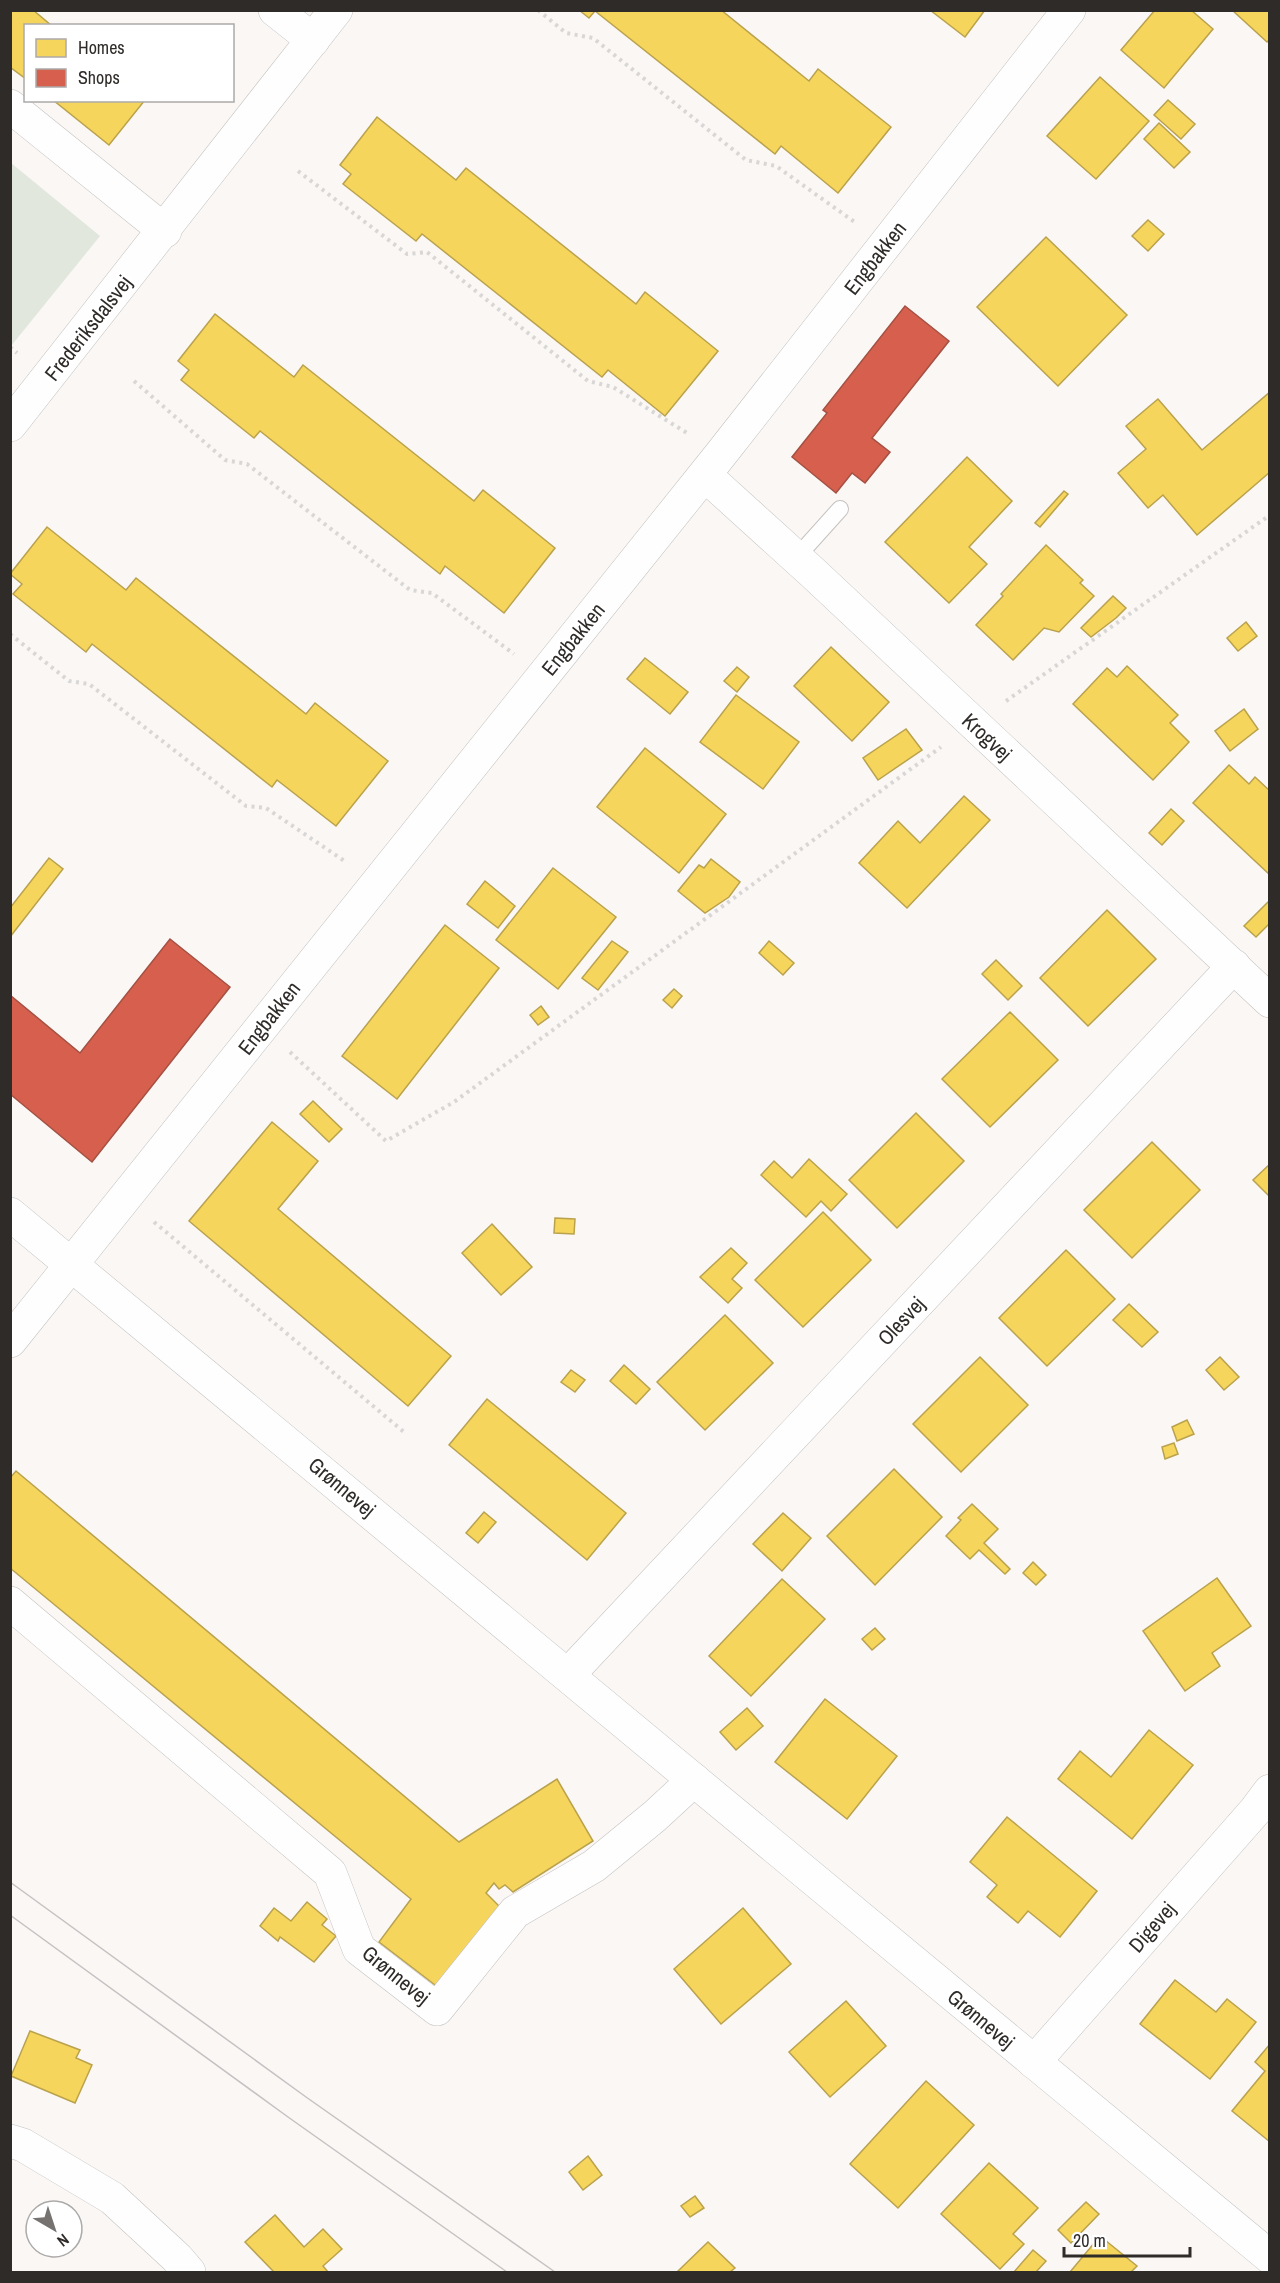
<svg xmlns="http://www.w3.org/2000/svg" width="1280" height="2283" font-family="'Archivo Narrow',sans-serif">
  <style>
    .green { fill: #e1e7dc }
    .homes { fill: #f6d55c; stroke: #baa24d; stroke-width: 1.5 }
    .shops { fill: #d6604d; stroke: #a45042; stroke-width: 1.5 }
    .lines { fill: none; stroke-linecap: round; stroke-linejoin: round }
    .service-casing { stroke: #c5c2c0; stroke-width: 18 }
    .minor-casing { stroke: #c5c2c0; stroke-width: 34 }
    .tertiary-casing { stroke: #c5c2c0; stroke-width: 34 }
    .path { stroke: #d8d7d6; stroke-width: 4; stroke-dasharray: 3 4.5; stroke-linecap: butt }
    .service { stroke: #fefefe; stroke-width: 16 }
    .minor { stroke: #fefefe; stroke-width: 33 }
    .tertiary { stroke: #fefefe; stroke-width: 33 }
    .tram { stroke: #c4c2c2; stroke-width: 1.5 }
    .labels { text-anchor: middle; dominant-baseline: central; stroke-width: 6; stroke-linejoin: round; paint-order: stroke }
    .street-label { font-size: 21px; fill: #2f2b29; stroke: #fff }
  </style>
  <rect width="100%" height="100%" fill="#faf7f5"/>
  <!-- green -->
  <polygon class="green" points="11,163 100,236 11,346"/>
  <!-- homes -->
  <g class="homes">
    <polygon points="10,10 33,10 52,26 26,26 26,79 10,67"/>
    <polygon points="579,10 721,10 809,81 818,69 891,127 838,193 781,146 775,154 595,11 589,18"/>
    <polygon points="930,10 985,10 965,37"/>
    <polygon points="1155,10 1191,10 1213,29 1164,88 1121,50"/>
    <polygon points="1232,10 1270,10 1270,39 1267,42"/>
    <polygon points="1100,77 1149,121 1096,179 1047,136"/>
    <polygon points="53,100 145,100 109,145"/>
    <polygon points="1168,100 1195,124 1181,139 1154,115"/>
    <polygon points="377,117 456,180 466,168 636,304 645,292 718,351 665,416 608,370 602,377 422,234 416,241 343,184 351,174 340,165"/>
    <polygon points="1159,123 1190,152 1174,168 1144,139"/>
    <polygon points="1148,220 1164,234 1148,251 1132,236"/>
    <polygon points="1046,237 1127,315 1058,386 977,307"/>
    <polygon points="215,314 294,377 303,365 474,501 483,490 555,548 504,613 445,566 440,574 260,431 254,438 181,380 189,370 178,361"/>
    <polygon points="1270,392 1270,472 1197,535 1163,495 1148,508 1118,473 1146,449 1126,426 1158,399 1202,450"/>
    <polygon points="967,457 1012,501 969,547 987,564 949,603 885,542"/>
    <polygon points="1064,491 1068,494 1040,527 1035,523"/>
    <polygon points="47,527 126,590 136,578 306,714 315,703 388,761 336,826 277,780 272,787 92,644 86,652 13,594 22,584 10,574"/>
    <polygon points="1046,545 1083,580 1080,583 1094,596 1059,632 1044,628 1013,660 976,625 1003,596 1001,594"/>
    <polygon points="1113,596 1126,608 1116,618 1091,637 1081,628"/>
    <polygon points="1246,622 1257,636 1238,651 1227,638"/>
    <polygon points="831,647 889,702 852,741 794,686"/>
    <polygon points="645,658 688,692 670,714 627,679"/>
    <polygon points="1127,666 1178,715 1170,723 1189,742 1153,780 1073,704 1107,668 1117,677"/>
    <polygon points="737,667 749,677 737,692 724,681"/>
    <polygon points="736,695 799,742 763,789 700,742"/>
    <polygon points="1244,709 1258,729 1230,751 1215,731"/>
    <polygon points="906,729 922,750 878,780 863,758"/>
    <polygon points="645,748 726,814 679,873 597,807"/>
    <polygon points="1229,765 1249,784 1255,777 1270,791 1270,875 1193,803"/>
    <polygon points="964,796 990,820 907,908 859,863 898,821 920,843"/>
    <polygon points="1171,809 1184,821 1162,845 1149,833"/>
    <polygon points="49,858 63,869 10,937 10,908"/>
    <polygon points="711,859 740,882 729,897 705,913 678,891 699,865 704,868"/>
    <polygon points="553,868 616,917 558,989 496,940"/>
    <polygon points="485,881 515,906 498,928 467,904"/>
    <polygon points="1270,900 1270,923 1256,937 1244,926"/>
    <polygon points="1107,910 1156,959 1088,1026 1040,978"/>
    <polygon points="445,925 499,968 397,1099 342,1056"/>
    <polygon points="612,941 628,952 598,990 582,978"/>
    <polygon points="769,941 794,963 783,975 759,953"/>
    <polygon points="996,960 1022,986 1008,1000 982,974"/>
    <polygon points="674,989 682,996 672,1008 663,1000"/>
    <polygon points="541,1006 549,1017 538,1025 530,1015"/>
    <polygon points="1010,1012 1058,1060 990,1127 942,1079"/>
    <polygon points="313,1101 342,1129 329,1142 300,1114"/>
    <polygon points="916,1113 964,1161 897,1228 849,1180"/>
    <polygon points="272,1122 318,1161 278,1209 451,1356 408,1406 189,1221"/>
    <polygon points="1152,1142 1200,1190 1132,1258 1084,1210"/>
    <polygon points="809,1159 847,1194 831,1211 821,1201 806,1217 761,1175 774,1161 792,1178"/>
    <polygon points="1270,1164 1270,1197 1253,1180"/>
    <polygon points="823,1212 871,1260 803,1327 755,1280"/>
    <polygon points="555,1218 575,1219 574,1234 554,1233"/>
    <polygon points="492,1224 532,1267 501,1295 462,1253"/>
    <polygon points="731,1248 747,1263 732,1279 742,1288 728,1303 700,1277"/>
    <polygon points="1066,1250 1115,1299 1047,1366 999,1318"/>
    <polygon points="1129,1304 1158,1332 1142,1347 1113,1320"/>
    <polygon points="725,1315 773,1363 705,1430 657,1382"/>
    <polygon points="980,1357 1028,1405 961,1472 913,1424"/>
    <polygon points="1220,1357 1239,1377 1224,1390 1206,1370"/>
    <polygon points="624,1365 650,1389 636,1404 610,1381"/>
    <polygon points="571,1370 585,1380 575,1392 561,1382"/>
    <polygon points="487,1399 626,1513 587,1560 449,1445"/>
    <polygon points="1187,1420 1194,1434 1177,1441 1172,1427"/>
    <polygon points="1174,1443 1178,1454 1165,1459 1162,1447"/>
    <polygon points="894,1469 942,1517 875,1585 827,1536"/>
    <polygon points="16,1471 459,1842 557,1779 593,1841 513,1892 505,1885 499,1889 494,1883 486,1893 500,1907 439,1988 379,1942 411,1899 10,1568 10,1478"/>
    <polygon points="972,1504 998,1529 984,1543 1010,1569 1005,1574 979,1550 970,1559 946,1536 961,1520 958,1518"/>
    <polygon points="484,1512 496,1522 478,1543 466,1533"/>
    <polygon points="783,1513 811,1538 782,1571 753,1544"/>
    <polygon points="1033,1562 1046,1575 1036,1585 1023,1573"/>
    <polygon points="1217,1578 1251,1626 1212,1653 1220,1666 1185,1691 1143,1631"/>
    <polygon points="782,1579 825,1619 751,1696 709,1656"/>
    <polygon points="875,1628 885,1639 872,1650 862,1639"/>
    <polygon points="825,1699 897,1756 847,1819 775,1762"/>
    <polygon points="747,1708 763,1726 736,1750 720,1732"/>
    <polygon points="1149,1730 1193,1765 1132,1839 1058,1779 1080,1751 1111,1777"/>
    <polygon points="1007,1817 1097,1891 1060,1937 1028,1911 1018,1923 987,1897 997,1885 970,1862"/>
    <polygon points="307,1902 327,1919 322,1925 336,1936 314,1962 280,1937 278,1941 260,1926 274,1908 291,1921"/>
    <polygon points="743,1908 791,1964 721,2024 674,1969"/>
    <polygon points="1175,1980 1216,2012 1227,1999 1256,2022 1210,2079 1140,2024"/>
    <polygon points="846,2001 886,2046 830,2097 789,2052"/>
    <polygon points="30,2031 80,2050 76,2058 92,2065 75,2103 11,2076"/>
    <polygon points="1270,2044 1270,2142 1232,2111 1265,2071 1255,2062"/>
    <polygon points="926,2081 974,2125 898,2208 850,2164"/>
    <polygon points="588,2156 602,2175 583,2190 569,2172"/>
    <polygon points="989,2163 1038,2208 1013,2234 1024,2244 1000,2269 941,2214"/>
    <polygon points="695,2196 704,2208 690,2217 681,2206"/>
    <polygon points="1086,2202 1099,2214 1071,2243 1058,2230"/>
    <polygon points="275,2215 304,2247 323,2229 342,2249 323,2266 328,2272 274,2272 245,2242"/>
    <polygon points="1100,2236 1137,2266 1131,2272 1070,2272"/>
    <polygon points="708,2242 735,2268 730,2272 677,2272"/>
    <polygon points="1033,2250 1046,2261 1036,2272 1014,2272"/>
  </g>
  <!-- shops -->
  <g class="shops">
    <polygon points="905,306 949,341 872,438 890,452 865,483 852,473 836,493 792,457 827,413 823,410"/>
    <polygon points="170,939 230,987 92,1162 10,1094 10,995 80,1053"/>
  </g>
  <g class="lines">
    <!-- service casing -->
    <g class="service-casing">
      <polyline id="service" points="796,558 840,509"/>
    </g>
    <!-- minor casing -->
    <g class="minor-casing">
      <g id="minor">
        <polyline points="275,10 313,40"/>
        <polyline points="10,106 165,231"/>
        <polyline points="705,475 812,572 1270,1001"/>
        <polyline points="10,1341 721,454 1069,10"/>
        <polyline points="10,1603 330,1873 359,1949 437,2009 515,1912 594,1866 655,1816 694,1780"/>
        <polyline points="568,1675 1234,966"/>
        <polyline points="1034,2062 1255,1811 1270,1791"/>
        <polyline points="10,2141 23,2145 112,2198 177,2258 189,2272"/>
      </g>
    </g>
    <!-- tertiary casing -->
    <g class="tertiary-casing">
      <g id="tertiary">
        <polyline points="10,425 336,10"/>
        <polyline points="10,1214 1270,2257"/>
      </g>
    </g>
    <!-- path -->
    <g class="path">
      <polyline points="538,10 566,33 593,38 746,160 776,166 856,223"/>
      <polyline points="298,171 407,254 427,252 588,381 613,387 687,433"/>
      <polyline points="10,347 17,353"/>
      <polyline points="134,381 225,460 247,464 410,590 432,593 514,654"/>
      <polyline points="10,634 69,681 89,684 246,806 266,808 346,862"/>
      <polyline points="1006,701 1270,515"/>
      <polyline points="290,1052 386,1141 454,1102 941,747"/>
      <polyline points="154,1222 404,1432"/>
    </g>
    <!-- service -->
    <use href="#service" class="service"/>
    <!-- minor -->
    <use href="#minor" class="minor"/>
    <!-- tertiary -->
    <use href="#tertiary" class="tertiary"/>
    <!-- tram -->
    <g class="tram">
      <polyline points="10,1882 306,2097 555,2272"/>
      <polyline points="10,1915 288,2117 507,2272"/>
    </g>
  </g>
  <g class="labels">
    <!-- street labels -->
    <g class="street-label">
      <text transform="translate(875 258) rotate(-52)">Engbakken</text>
      <text transform="translate(88 328) rotate(-52)">Frederiksdalsvej</text>
      <text transform="translate(573 639) rotate(-51)">Engbakken</text>
      <text transform="translate(987 737) rotate(43)">Krogvej</text>
      <text transform="translate(269 1018) rotate(-52)">Engbakken</text>
      <text transform="translate(901 1321) rotate(-47)">Olesvej</text>
      <text transform="translate(342 1487) rotate(40)">Grønnevej</text>
      <text transform="translate(1152 1927) rotate(-49)">Digevej</text>
      <text transform="translate(396 1975) rotate(39)">Grønnevej</text>
      <text transform="translate(981 2019) rotate(40)">Grønnevej</text>
    </g>
  </g>
  <!-- border -->
  <rect width="1280" height="2283" fill="none" stroke="#2f2b29" stroke-width="24"/>
  <!-- legend -->
  <rect x="24" y="24" width="210" height="78" fill="#ffffff" stroke="#acaaa9" stroke-width="1.5"/>
  <rect x="36" y="39" width="30" height="18" fill="#f6d55c" stroke="#acaaa9" stroke-width="1.5"/>
  <text x="78" y="54" font-size="18" fill="#2f2b29">Homes</text>
  <rect x="36" y="69" width="30" height="18" fill="#d6604d" stroke="#acaaa9" stroke-width="1.5"/>
  <text x="78" y="84" font-size="18" fill="#2f2b29">Shops</text>
  <!-- north arrow -->
  <g transform="translate(54 2229) rotate(141)"><circle r="28" fill="#ffffff" stroke="#acaaa9" stroke-width="1.5"/>
  <path d="M0-4.5L10 22L0 15L-10 22Z" fill="#767270"/>
  <text y="-9" font-size="16" font-weight="bold" text-anchor="middle" fill="#2f2b29">N</text>
  </g>
  <!-- scale -->
  <path d="M1064 2247v9h126v-9" fill="none" stroke="#2f2b29" stroke-width="3"/>
  <text x="1073" y="2247" font-size="18" fill="#2f2b29" stroke="#ffffff" stroke-width="4.5" paint-order="stroke">20 m</text>
</svg>
